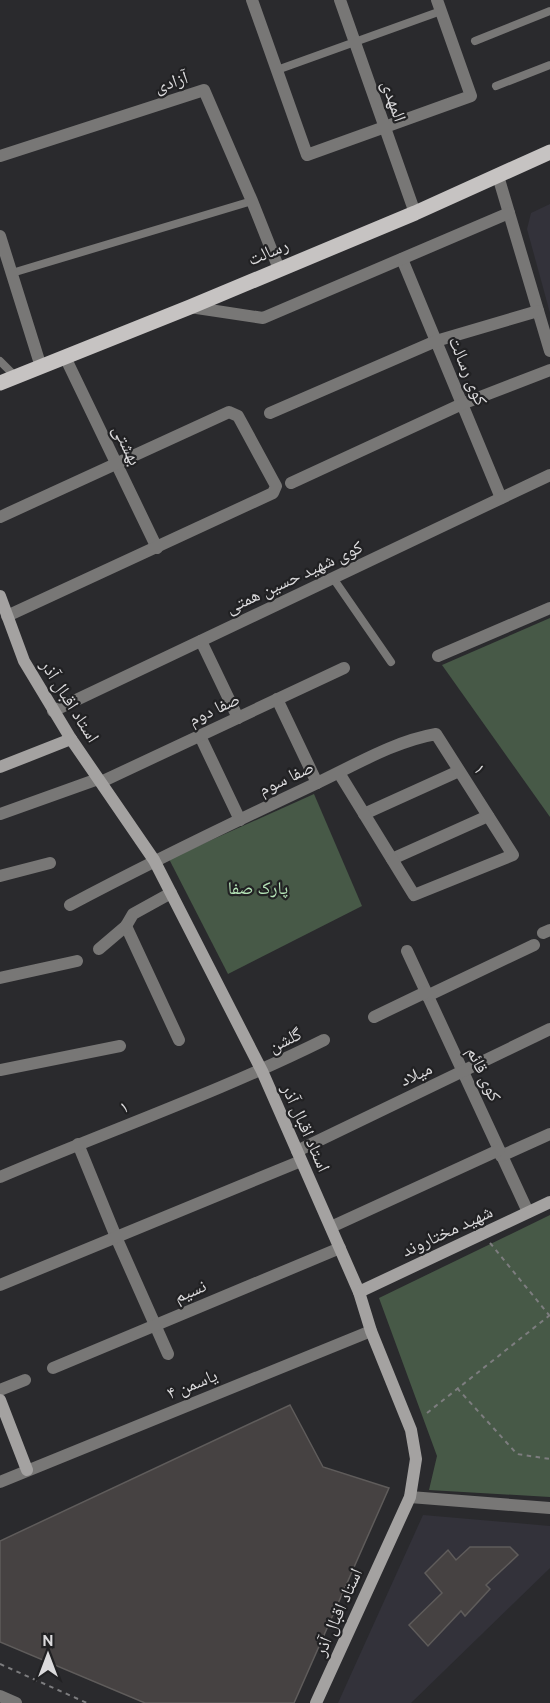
<svg xmlns="http://www.w3.org/2000/svg" width="550" height="1703" font-family="Cabin,'Noto Naskh Arabic',sans-serif">
  <style>
    .built { fill: #33323a }
    .green { fill: #475947 }
    .building { fill: #464242; stroke: #5f5c5b; stroke-width: 1.5 }
    .lines { fill: none; stroke-linecap: round; stroke-linejoin: round }
    .path { stroke: #7d7d7f; stroke-width: 2; stroke-dasharray: 4.5 4.5; stroke-linecap: butt }
    .lane { stroke: #787776; stroke-width: 8 }
    .street { stroke: #787776; stroke-width: 12 }
    .secondary { stroke: #a4a2a1; stroke-width: 12 }
    .primary { stroke: #c6c3c2; stroke-width: 15 }
    .labels { text-anchor: middle; dominant-baseline: central; stroke-width: 4.5; stroke-linejoin: round; paint-order: stroke }
    .street-label { font-size: 18px; fill: #dbdadc; stroke: #212123 }
    .park-label { font-size: 18px; fill: #b6e5b8; stroke: #212123 }
  </style>
  <rect width="100%" height="100%" fill="#2a2a2d"/>
  <!-- built -->
  <g class="built">
    <polygon points="550,204 550,313 527,229 531,213"/>
    <polygon points="423,1515 550,1526 550,1568 411,1703 338,1703"/>
  </g>
  <!-- green -->
  <g class="green">
    <polygon points="550,618 550,817 442,665"/>
    <polygon points="314,794 362,906 228,974 169,859"/>
    <polygon points="550,1215 550,1497 429,1490 437,1456 379,1298"/>
  </g>
  <!-- building -->
  <g class="building">
    <polygon points="290,1405 323,1467 389,1488 294,1703 145,1703 0,1642 0,1541"/>
    <polygon points="470,1547 510,1547 518,1555 486,1585 490,1589 465,1616 461,1611 428,1646 409,1625 442,1593 425,1573 448,1550 456,1560"/>
  </g>
  <g class="lines">
    <!-- path -->
    <g class="path">
      <polyline points="490,1243 549,1315"/>
      <polyline points="457,1388 517,1454 550,1459"/>
      <polyline points="427,1413 550,1315"/>
      <polyline points="0,1664 87,1703"/>
    </g>
    <!-- lane -->
    <g class="lane">
      <polyline points="475,41 550,11"/>
      <polyline points="277,70 441,11"/>
      <polyline points="496,86 550,65"/>
      <polyline points="12,273 252,201"/>
      <polyline points="0,361 16,377"/>
      <polyline points="333,578 391,662"/>
    </g>
    <!-- street -->
    <g class="street">
      <polyline points="252,0 307,155 471,96 437,0"/>
      <polyline points="340,0 415,213"/>
      <polyline points="0,156 204,90 252,201 279,269"/>
      <polyline points="498,176 550,351"/>
      <polyline points="0,236 41,367"/>
      <polyline points="402,259 501,498"/>
      <polyline points="190,307 263,318 509,213"/>
      <polyline points="65,357 157,548"/>
      <polyline points="270,413 436,341 538,311"/>
      <polyline points="291,483 462,404 550,370"/>
      <polyline points="0,517 229,412 238,416 276,486 273,493 7,616"/>
      <polyline points="201,641 238,718"/>
      <polyline points="438,656 550,608"/>
      <polyline points="277,699 317,783"/>
      <polyline points="53,711 550,475"/>
      <polyline points="200,736 240,820"/>
      <polyline points="101,782 344,668"/>
      <polyline points="0,814 98,779"/>
      <polyline points="364,814 459,771"/>
      <polyline points="392,859 488,816"/>
      <polyline points="0,876 50,863"/>
      <path d="M70,905C151,862 234,822 317,783C355,765 395,741 436,734L513,855L414,895L339,773"/>
      <polyline points="126,926 179,1040"/>
      <polyline points="543,933 550,930"/>
      <polyline points="99,949 126,926 133,914 171,893"/>
      <polyline points="407,951 528,1212"/>
      <polyline points="0,978 77,961"/>
      <polyline points="427,996 534,945"/>
      <polyline points="374,1017 426,992"/>
      <polyline points="0,1070 120,1046"/>
      <polyline points="78,1144 116,1237 168,1354"/>
      <polyline points="297,1151 550,1029"/>
      <polyline points="501,1156 550,1134"/>
      <path d="M0,1177C108,1131 219,1092 324,1040"/>
      <polyline points="331,1227 499,1150"/>
      <polyline points="0,1285 301,1161"/>
      <polyline points="53,1368 340,1248"/>
      <polyline points="0,1390 25,1380"/>
      <polyline points="0,1482 371,1331"/>
      <polyline points="410,1497 550,1508"/>
      <polyline points="0,1696 16,1703"/>
    </g>
    <!-- secondary -->
    <g class="secondary">
      <polyline points="0,596 24,661 71,739 154,860 262,1071 359,1292 371,1331 411,1430 416,1459 410,1497 316,1703"/>
      <polyline points="0,767 71,739"/>
      <polyline points="359,1292 550,1202"/>
      <polyline points="0,1400 27,1470"/>
    </g>
    <!-- primary -->
    <polyline class="primary" points="0,383 190,307 415,213 550,152"/>
  </g>
  <g class="labels">
    <!-- street labels -->
    <g class="street-label">
      <text transform="translate(171 82) rotate(-18)">آزادی</text>
      <text transform="translate(394 101) rotate(71)">المهدی</text>
      <text transform="translate(268 252) rotate(-23)">رسالت</text>
      <text transform="translate(468 371) rotate(67)">کوی رسالت</text>
      <text transform="translate(127 445) rotate(64)">بهشتی</text>
      <text transform="translate(294 577) rotate(-25)">کوی شهید حسین همتی</text>
      <text transform="translate(70 701) rotate(58)">استاد اقبال آذر</text>
      <text transform="translate(214 709) rotate(-25)">صفا دوم</text>
      <text transform="translate(480 769) rotate(57)">۱</text>
      <text transform="translate(286 778) rotate(-25)">صفا سوم</text>
      <text transform="translate(285 1040) rotate(-26)">گلشن</text>
      <text transform="translate(416 1074) rotate(-25)">میلاد</text>
      <text transform="translate(484 1074) rotate(65)">کوی قائم</text>
      <text transform="translate(124 1107) rotate(-22)">۱</text>
      <text transform="translate(306 1128) rotate(66)">استاد اقبال آذر</text>
      <text transform="translate(447 1231) rotate(-25)">شهید مختاروند</text>
      <text transform="translate(190 1291) rotate(-23)">نسیم</text>
      <text transform="translate(192 1384) rotate(-22)">یاسمن ۴</text>
      <text transform="translate(338 1612) rotate(-66)">استاد اقبال آذر</text>
    </g>
    <!-- park labels -->
    <g class="park-label">
      <text x="258" y="888">پارک صفا</text>
    </g>
  </g>
  <!-- north arrow -->
  <g transform="translate(48 1655)" stroke="#212123" stroke-width="4.5" paint-order="stroke">
  <path d="M0-4.5L10 22L0 15L-10 22Z" fill="#dbdadc"/>
  <text y="-9" font-size="16" font-weight="bold" text-anchor="middle" fill="#dbdadc">N</text>
  </g>
</svg>
